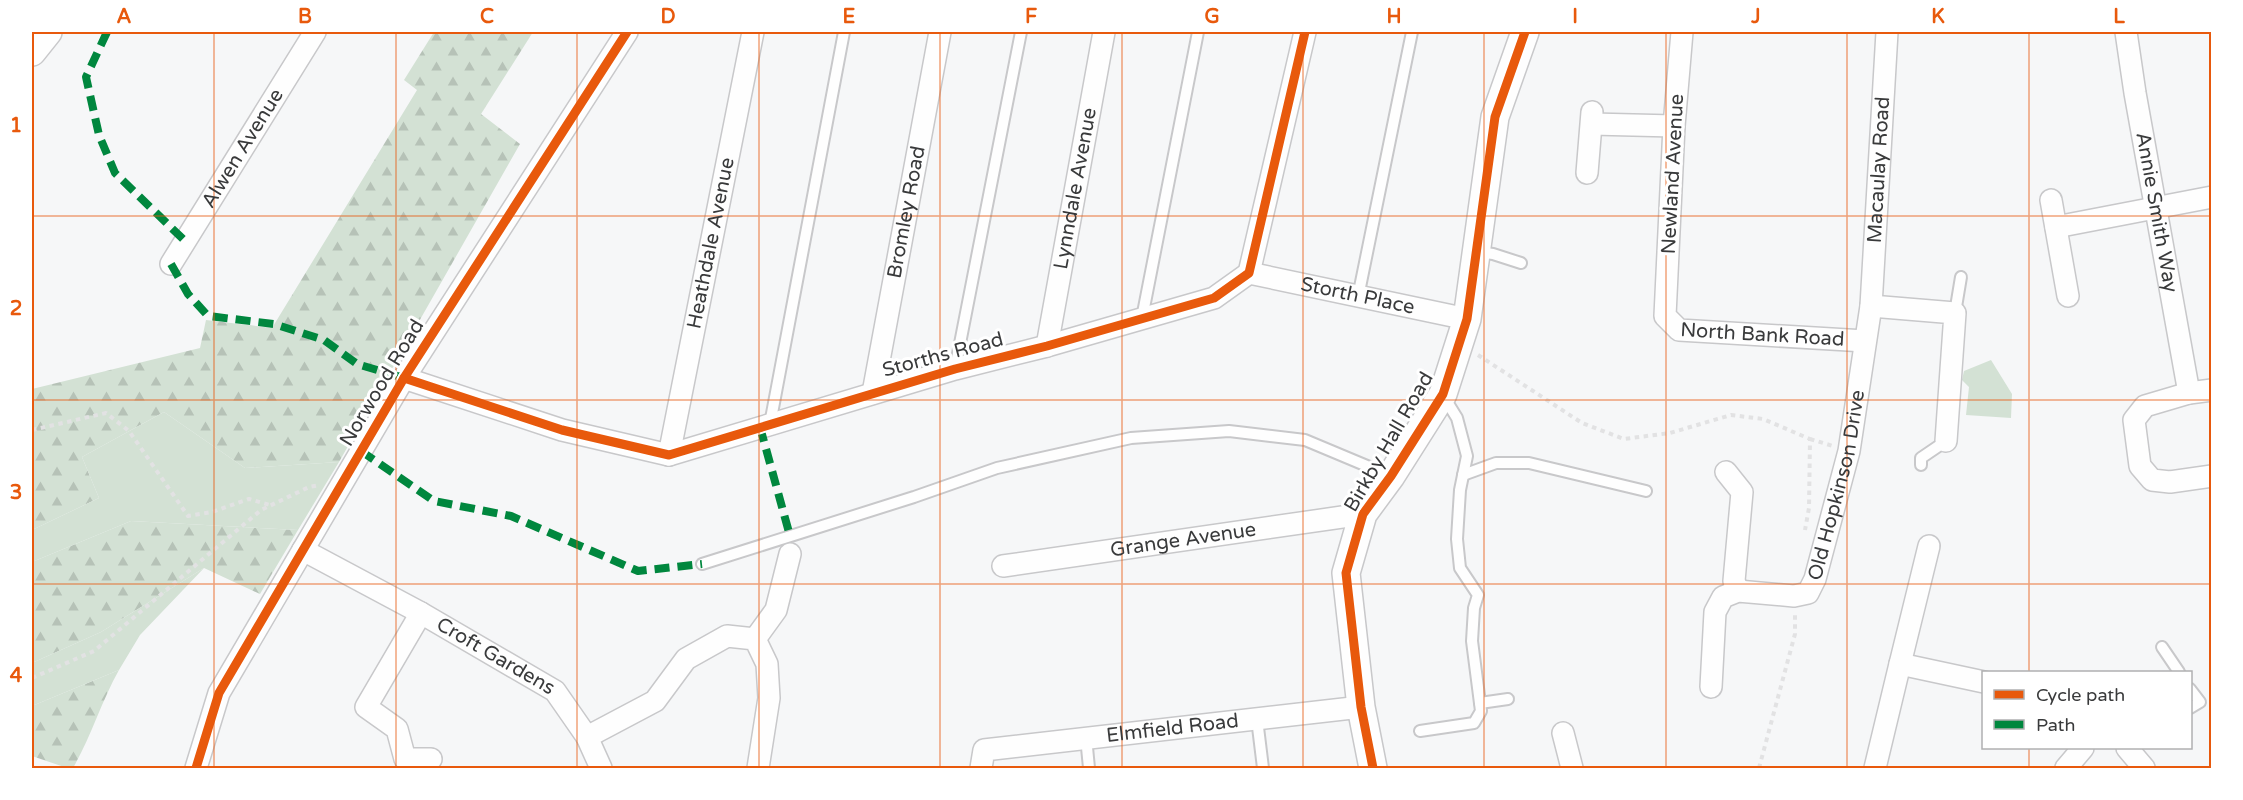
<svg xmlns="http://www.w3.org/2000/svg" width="2243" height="800" font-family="'Varela Round',sans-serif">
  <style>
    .forest { fill: url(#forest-firs) }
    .park { fill: #d3e1d4 }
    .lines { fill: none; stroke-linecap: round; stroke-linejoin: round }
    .service-casing { stroke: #c8c8ca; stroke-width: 14 }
    .minor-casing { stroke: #c8c8ca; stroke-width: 24 }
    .tertiary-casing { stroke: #c8c8ca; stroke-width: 30 }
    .path { stroke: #e2e2e3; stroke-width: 4; stroke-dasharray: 4.5 4.5; stroke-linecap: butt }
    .service { stroke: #fefefe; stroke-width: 10 }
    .minor { stroke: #fefefe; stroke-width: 21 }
    .tertiary { stroke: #fefefe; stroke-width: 27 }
    .quiet { stroke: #00873e; stroke-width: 8; stroke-dasharray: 15 8; stroke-linecap: butt }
    .cycleway-casing { stroke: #fff; stroke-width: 13 }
    .cycleway { stroke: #e8590c; stroke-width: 9 }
    .grid { fill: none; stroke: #e8590c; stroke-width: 1.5; stroke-opacity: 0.55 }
    .labels { text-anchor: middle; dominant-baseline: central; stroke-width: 6; stroke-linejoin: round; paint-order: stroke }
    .street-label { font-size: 20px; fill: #393a3b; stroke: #fff }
    .neatline { fill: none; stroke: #e8590c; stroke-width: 2 }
    .grid-label { font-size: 20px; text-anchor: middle; font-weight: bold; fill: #e8590c }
  </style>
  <defs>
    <pattern id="forest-firs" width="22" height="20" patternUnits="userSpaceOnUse" patternTransform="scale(1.5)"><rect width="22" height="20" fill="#d3e1d4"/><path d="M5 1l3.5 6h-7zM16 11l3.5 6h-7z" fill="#b6c2b7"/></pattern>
  </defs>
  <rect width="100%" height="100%" fill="#f6f7f8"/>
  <!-- forest -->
  <g class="forest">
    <polygon points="434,32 533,32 481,114 520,144 339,462 245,468 164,412 82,457 99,498 32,530 32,389 200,348 206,320 272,328 417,90 404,80"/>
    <polygon points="131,521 298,530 260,594 204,568 101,632 32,663 32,562"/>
    <path d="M119,670C101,702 91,737 73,768H67L32,756V706Z"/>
  </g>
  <!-- park -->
  <g class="park">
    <polygon points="1991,360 2012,394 2011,418 1966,415 1969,387 1962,380 1964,371"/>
    <polygon points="164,412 245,468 339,462 298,530 131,521 32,562 32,530 99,498 82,457"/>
    <polygon points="204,568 140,635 119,670 32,706 32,663 101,632"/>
  </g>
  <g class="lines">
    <!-- service casing -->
    <g class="service-casing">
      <g id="service">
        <polyline points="1478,252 1493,254 1521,263"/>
        <polyline points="1358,297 1412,32"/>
        <polyline points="1955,313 1961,277"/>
        <polyline points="1142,318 1198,32"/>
        <polyline points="955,369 1021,32"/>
        <polyline points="770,424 844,32"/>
        <polyline points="1921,465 1921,458 1946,441"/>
        <polyline points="1463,475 1496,463 1529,463 1646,491"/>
        <polyline points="702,564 914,497 997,468 1131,438 1229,431 1305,440 1391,476"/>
        <polyline points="2162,647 2179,672"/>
        <polyline points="2190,689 2200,702 2190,708"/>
        <polyline points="1480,703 1508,699"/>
        <polyline points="1257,719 1263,768"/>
        <polyline points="1420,731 1474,723 1481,711 1472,641 1474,608 1478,595 1460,568 1457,539 1460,490 1467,456 1457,418 1444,397"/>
        <polyline points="1086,737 1089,768"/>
      </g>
    </g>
    <!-- minor casing -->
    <g class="minor-casing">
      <g id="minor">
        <path id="s1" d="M1682,32L1674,126L1665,316L1679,330L1865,341"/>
        <path id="s2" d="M2126,32L2135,93L2189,393"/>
        <polyline points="1592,124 1674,126"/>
        <polyline points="1587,173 1592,112"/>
        <polyline points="2051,200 2068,296"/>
        <polyline points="2056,227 2212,197"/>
        <path id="s3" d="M171,264L315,32"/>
        <path id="s4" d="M1249,273L1467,319"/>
        <polyline points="1871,306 1955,313 1946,441"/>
        <path id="s5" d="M1047,346L1104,32"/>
        <polyline points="404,378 562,430 669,455 955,369 1047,346 1214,298 1249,273 1305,32"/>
        <polyline points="2212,390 2189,393 2145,406 2134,420 2140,466 2152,480 2170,482 2212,476"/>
        <path id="s6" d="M873,393L940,32"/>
        <path id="s7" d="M669,455L753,32"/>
        <polyline points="1726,472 1742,492 1734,581 1738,591"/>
        <path id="s8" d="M303,550L421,613L555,691L587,737L601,768"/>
        <path id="s9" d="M1003,566L1363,514"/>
        <polyline points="421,613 366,707 397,729 405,759 431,759"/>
        <polyline points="755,639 776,610 790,554"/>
        <polyline points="1900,664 1929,546"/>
        <path id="s10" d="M1711,687L1715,612L1723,597L1738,591L1794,596L1808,593L1815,579L1849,451L1871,306L1887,32"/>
        <polyline points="1563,733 1572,768"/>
        <polyline points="587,737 655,701 686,659 727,636 755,639 767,664 769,698 758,768"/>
        <polyline points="2127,748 2144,768"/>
        <polyline points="196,768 219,693 404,378 627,32"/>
        <path id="s11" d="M981,768L984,750L1361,707"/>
        <polyline points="1875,768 1900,664 1984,682"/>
        <polyline points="2066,768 2083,748"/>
      </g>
    </g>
    <!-- tertiary casing -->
    <g class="tertiary-casing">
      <g id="tertiary">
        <polyline points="32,52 48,32"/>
        <polyline points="1373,768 1361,707 1346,573 1363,514 1391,476 1443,394 1467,319 1495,117 1525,32"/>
      </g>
    </g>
    <!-- path -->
    <g class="path">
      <polyline points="1478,355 1582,423 1624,439 1670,433 1731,415 1763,419 1810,439 1809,508 1805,530"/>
      <polyline points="32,430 106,413 129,431 188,516 212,512 249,499 270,505"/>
      <polyline points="1810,439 1833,446"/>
      <polyline points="32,678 94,651 261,510 309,487 320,485"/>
      <polyline points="1759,768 1795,634 1795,615"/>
    </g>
    <!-- service -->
    <use href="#service" class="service"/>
    <!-- minor -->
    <use href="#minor" class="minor"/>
    <!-- tertiary -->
    <use href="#tertiary" class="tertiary"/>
    <!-- quiet -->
    <g class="quiet">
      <polyline points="107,32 86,77 99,135 115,173 185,241"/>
      <polyline points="171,264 188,294 208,316 274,324 324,340 357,364 404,378"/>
      <polyline points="760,427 790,536"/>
      <polyline points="361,451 434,501 511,516 638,571 702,564"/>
    </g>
    <!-- cycleway casing -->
    <g class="cycleway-casing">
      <g id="cycleway">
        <polyline points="404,378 562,430 669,455 955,369 1047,346 1214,298 1249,273 1305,32"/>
        <polyline points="196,768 219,693 404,378 627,32"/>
        <polyline points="1373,768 1361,707 1346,573 1363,514 1391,476 1443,394 1467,319 1495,117 1525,32"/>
      </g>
    </g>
    <!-- cycleway -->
    <use href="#cycleway" class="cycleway"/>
  </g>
  <!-- grid -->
  <path class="grid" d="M214,32V768M396,32V768M577,32V768M759,32V768M940,32V768M1122,32V768M1303,32V768M1484,32V768M1666,32V768M1847,32V768M2029,32V672M32,216H2212M32,400H2212M32,584H2212M2029,748V768"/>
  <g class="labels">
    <!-- street labels -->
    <g class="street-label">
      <text stroke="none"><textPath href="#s3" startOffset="136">Alwen Avenue</textPath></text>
      <text stroke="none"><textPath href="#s10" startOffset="610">Macaulay Road</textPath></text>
      <text transform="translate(1673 174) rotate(-87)">Newland Avenue</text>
      <text stroke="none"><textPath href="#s5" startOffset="160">Lynndale Avenue</textPath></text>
      <text stroke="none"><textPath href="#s6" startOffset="184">Bromley Road</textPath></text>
      <text stroke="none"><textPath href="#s2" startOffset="183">Annie Smith Way</textPath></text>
      <text stroke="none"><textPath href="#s7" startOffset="216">Heathdale Avenue</textPath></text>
      <text stroke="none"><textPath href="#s4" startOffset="111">Storth Place</textPath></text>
      <text stroke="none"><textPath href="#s1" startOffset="388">North Bank Road</textPath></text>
      <text transform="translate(943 355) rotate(-15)">Storths Road</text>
      <text transform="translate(382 383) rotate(-59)">Norwood Road</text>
      <text transform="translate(1389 442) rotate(-60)">Birkby Hall Road</text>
      <text stroke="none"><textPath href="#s10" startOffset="291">Old Hopkinson Drive</textPath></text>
      <text stroke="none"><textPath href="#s9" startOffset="182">Grange Avenue</textPath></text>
      <text stroke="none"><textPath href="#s8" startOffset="220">Croft Gardens</textPath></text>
      <text stroke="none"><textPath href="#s11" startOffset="208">Elmfield Road</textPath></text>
    </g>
  </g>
  <!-- border -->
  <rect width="2243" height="800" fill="none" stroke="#ffffff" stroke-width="66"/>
  <!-- legend -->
  <rect x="1982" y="671" width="210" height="78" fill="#ffffff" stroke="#b0b0b1" stroke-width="1.5"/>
  <rect x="1994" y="690" width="30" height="9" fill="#e8590c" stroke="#b0b0b1" stroke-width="1.5"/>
  <text x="2036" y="701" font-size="18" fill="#393a3b">Cycle path</text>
  <rect x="1994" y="720" width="30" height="9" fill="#00873e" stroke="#b0b0b1" stroke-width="1.5"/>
  <text x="2036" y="731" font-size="18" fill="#393a3b">Path</text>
  <rect x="33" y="33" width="2177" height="734" class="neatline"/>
  <g class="grid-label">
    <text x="124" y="23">A</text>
    <text x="305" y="23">B</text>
    <text x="487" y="23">C</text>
    <text x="668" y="23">D</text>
    <text x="849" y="23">E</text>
    <text x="1031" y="23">F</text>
    <text x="1212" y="23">G</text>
    <text x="1394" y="23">H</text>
    <text x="1575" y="23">I</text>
    <text x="1756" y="23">J</text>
    <text x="1938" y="23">K</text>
    <text x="2119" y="23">L</text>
    <text x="16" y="132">1</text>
    <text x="16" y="315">2</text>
    <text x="16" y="499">3</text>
    <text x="16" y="682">4</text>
  </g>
</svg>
